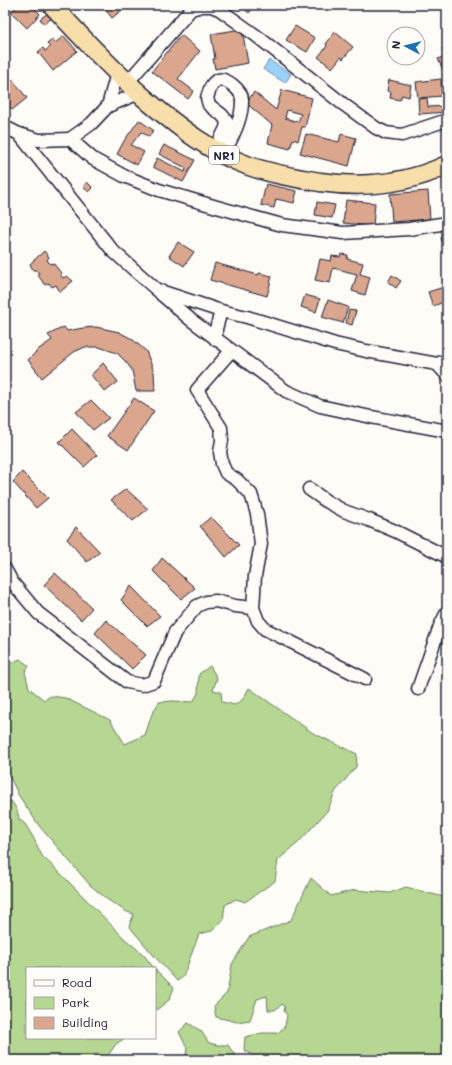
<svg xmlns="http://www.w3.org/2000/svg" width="452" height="1065" font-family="Mali,sans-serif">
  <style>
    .green { fill: #b5d791; stroke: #6c7c66 }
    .water { fill: #9bd2fa; stroke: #6b8cae }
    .building { fill: #daa68e; stroke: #22223b; fill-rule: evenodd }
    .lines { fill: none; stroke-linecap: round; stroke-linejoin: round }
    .minor-casing { stroke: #22223b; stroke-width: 15 }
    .highway-casing { stroke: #22223b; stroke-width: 21 }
    .minor { stroke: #fdfcf7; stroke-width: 12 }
    .highway { stroke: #f8deab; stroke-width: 18 }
    .labels { text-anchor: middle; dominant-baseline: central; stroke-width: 3; stroke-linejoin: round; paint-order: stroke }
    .shield { fill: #fdfcf7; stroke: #646373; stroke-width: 1 }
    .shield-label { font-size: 11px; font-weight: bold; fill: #22223b }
  </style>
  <rect width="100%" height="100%" fill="#fdfcf7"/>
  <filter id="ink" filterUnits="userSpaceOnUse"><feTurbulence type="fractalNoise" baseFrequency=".025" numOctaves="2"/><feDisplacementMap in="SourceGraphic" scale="8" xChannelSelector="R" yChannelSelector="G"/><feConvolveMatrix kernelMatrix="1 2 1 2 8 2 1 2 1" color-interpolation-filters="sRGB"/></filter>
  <g filter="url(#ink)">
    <!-- green -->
    <g class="green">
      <polygon points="20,659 29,666 25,672 29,688 44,700 51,696 65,698 94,712 110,720 125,744 145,735 152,714 159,702 172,701 193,702 198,693 199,674 210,666 217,678 213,690 221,692 222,702 235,705 243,699 249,688 313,733 357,754 356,767 335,792 328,810 299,842 278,860 275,881 245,902 236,899 225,905 223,920 212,931 199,934 183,977 177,981 155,957 129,926 134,914 127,912 108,900 90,885 40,827 19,796 5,767 5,666"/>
      <path d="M7,801H11C16,807 18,811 19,819L25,824L33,837L42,856L61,874L125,939L143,954L154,968H27V1038H125L116,1044L105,1060H7L5,1059V804H6Z"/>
      <polygon points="311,878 331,896 355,890 390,893 406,887 447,898 447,1060 257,1060 256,1058 244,1050 245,1037 262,1033 278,1033 285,1026 287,1015 284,1011 285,1007 282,1004 275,1010 268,1010 267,996 257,999 250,1020 237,1022 216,1017 214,1006 227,993 232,964 249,937 291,920"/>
      <polygon points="155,969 174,988 169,1000 155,1011"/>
      <polygon points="188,1023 201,1031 209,1043 218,1045 228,1045 238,1060 185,1060 187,1048 179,1032"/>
    </g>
    <!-- water -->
    <polygon class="water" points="269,60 291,74 285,83 263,69"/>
    <!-- building -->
    <g class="building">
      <polygon points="5,5 11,5 7,9 5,7"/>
      <polygon points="18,5 31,5 40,14 27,28 11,12"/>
      <polygon points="110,5 128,5 112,18 105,9"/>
      <polygon points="240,5 255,5 249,13"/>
      <polygon points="48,13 52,18 44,24 40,19"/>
      <polygon points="295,26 315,38 307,52 286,40"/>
      <polygon points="242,29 248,63 215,69 213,59 215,59 211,34"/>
      <polygon points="335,32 353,47 343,59 341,57 332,68 318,57 327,46 326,44"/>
      <polygon points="181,35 200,51 178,79 194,91 188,99 152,71"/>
      <polygon points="64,36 77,51 53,71 38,52 43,48 45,51 50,47 47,44 53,39 55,43"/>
      <polygon points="447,46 447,70 444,72 438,59 445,56 442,48"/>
      <polygon points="12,79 27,98 12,110 5,102 5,85"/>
      <polygon points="441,79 442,96 418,98 416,82"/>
      <polygon points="389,80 411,85 409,97 402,95 400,100 390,98 391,92 387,91"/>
      <path d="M282,90L312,98L305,127H302L298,141L293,139L290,149L268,143L272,125L246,103L254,92L276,110ZM287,110L301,114L298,122L285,118Z"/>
      <polygon points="427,98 428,107 447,106 447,112 419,114 418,99"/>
      <polygon points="139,120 153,130 149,137 141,132 131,145 144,152 137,165 117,154 124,141"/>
      <polygon points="306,134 339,142 341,134 356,138 349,166 300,153"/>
      <polygon points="164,145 195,160 183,182 153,167 157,158 185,172 186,168 159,154"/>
      <polygon points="87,182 93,188 89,192 83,187"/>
      <polygon points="266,184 297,191 294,203 276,199 274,208 261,205"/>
      <polygon points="428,191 430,219 392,222 390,194"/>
      <polygon points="346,200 375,203 373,226 343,223"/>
      <polygon points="317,202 335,205 332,218 315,215"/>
      <polygon points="447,236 447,254 441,238"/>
      <polygon points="178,242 194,252 184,266 169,256"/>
      <polygon points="44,251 49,257 47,260 50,264 53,263 61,273 60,274 63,278 67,276 73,281 60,292 56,285 52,287 49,283 45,285 37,274 39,274 37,270 33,270 30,264"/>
      <polygon points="341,254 348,255 347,259 363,263 360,274 370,277 365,295 352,291 357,274 333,268 330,283 315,280 320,259 331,261 332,256 340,257"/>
      <polygon points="215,263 258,275 259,273 272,276 267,296 210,280"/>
      <polygon points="392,275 401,281 396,288 388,282"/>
      <polygon points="447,286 447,301 433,306 428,292"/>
      <polygon points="305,295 320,299 316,312 301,307"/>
      <polygon points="328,300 348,307 343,323 322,317"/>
      <polygon points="349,310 356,311 352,325 346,323"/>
      <polygon points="64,327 67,331 83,328 96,327 119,332 132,339 146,351 154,372 155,391 136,391 132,370 125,361 117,353 99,347 85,347 74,352 42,378 28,360 39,349 52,340 48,335"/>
      <polygon points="103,363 118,382 105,392 91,375"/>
      <polygon points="134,398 154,411 128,450 107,436"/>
      <polygon points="91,400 109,418 93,430 76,412"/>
      <polygon points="72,429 97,455 84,467 59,442"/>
      <polygon points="22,472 48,498 36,508 13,482"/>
      <polygon points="126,489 148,509 133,521 111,500"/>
      <polygon points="211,517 239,545 226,557 200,526"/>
      <polygon points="76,527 100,552 87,562 67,539"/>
      <polygon points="162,558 195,588 181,599 153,571"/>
      <polygon points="55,573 92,608 81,620 44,585"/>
      <polygon points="131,586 160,616 147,626 121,600"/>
      <polygon points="106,620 146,655 132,669 95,633"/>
    </g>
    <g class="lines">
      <!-- minor casing -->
      <g class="minor-casing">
        <g id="minor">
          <polyline points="127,83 191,9 202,6 211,6 219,9 258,37 343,104 376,128 386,133 402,135 447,120"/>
          <polyline points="108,106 117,73"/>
          <polyline points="5,127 19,134 39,140 70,139 93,159 124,176 159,190 217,207 282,225 343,233 409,229 447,223"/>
          <polyline points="19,134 113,251 157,290 221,311 247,317 335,344 366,351 437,364 447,360"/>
          <polyline points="70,139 91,124 108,106 139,93"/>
          <path d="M215,150L226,128L227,121L222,115L209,105L207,98C209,92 211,82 218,80C226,77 242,91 242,99C243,118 232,137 224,154"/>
          <polyline points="161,294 191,320 286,391 320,406 371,417 447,431"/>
          <polyline points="216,340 216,329 221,311"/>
          <polyline points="231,351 197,390 221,428 222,440 220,452 222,464 226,473 237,480 251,494 257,514 261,544 255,576 253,608 258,621 265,629 365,679"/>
          <polyline points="437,364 447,375"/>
          <polyline points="309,489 326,501 344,511 369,520 395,531 447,557"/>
          <polyline points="5,569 12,582 38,613 127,682 142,685 154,681 175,632 197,606 206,602 216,601 235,606 253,608"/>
          <polyline points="418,689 440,626 447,612"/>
        </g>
      </g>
      <!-- highway casing -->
      <g class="highway-casing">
        <path id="highway" d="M52,5C83,39 115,73 150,103C181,129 211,152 249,166C272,174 296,178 320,182C363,188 407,184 447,165"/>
      </g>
      <!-- minor -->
      <use href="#minor" class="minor"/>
      <!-- highway -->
      <use href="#highway" class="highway"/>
    </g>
  </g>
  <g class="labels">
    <!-- shield labels -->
    <rect class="shield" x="209" y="146" width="30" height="18" rx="3"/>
    <g class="shield-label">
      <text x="224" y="155">NR1</text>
    </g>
  </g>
  <!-- margin -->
  <rect width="452" height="1065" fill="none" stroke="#fdfcf7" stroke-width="20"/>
  <rect x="10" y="10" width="432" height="1045" fill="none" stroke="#22223b" stroke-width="1.5" filter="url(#ink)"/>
  <!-- legend -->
  <rect x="26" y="967" width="130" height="72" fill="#fdfcf7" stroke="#a5a5ac"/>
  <rect x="34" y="980" width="20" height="6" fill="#fdfcf7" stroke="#a5a5ac"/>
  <text x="62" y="987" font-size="12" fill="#22223b">Road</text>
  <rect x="34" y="997" width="20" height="12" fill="#b5d791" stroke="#a5a5ac"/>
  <text x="62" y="1007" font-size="12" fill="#22223b">Park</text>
  <rect x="34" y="1017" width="20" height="12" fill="#daa68e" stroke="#a5a5ac"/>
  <text x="62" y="1027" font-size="12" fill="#22223b">Building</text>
  <!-- north arrow -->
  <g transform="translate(406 46) rotate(277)"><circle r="19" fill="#fdfcf7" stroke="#a5a5ac"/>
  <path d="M0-3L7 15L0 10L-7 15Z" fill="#1f6fb2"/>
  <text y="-6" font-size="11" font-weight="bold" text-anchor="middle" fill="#22223b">N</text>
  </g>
</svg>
